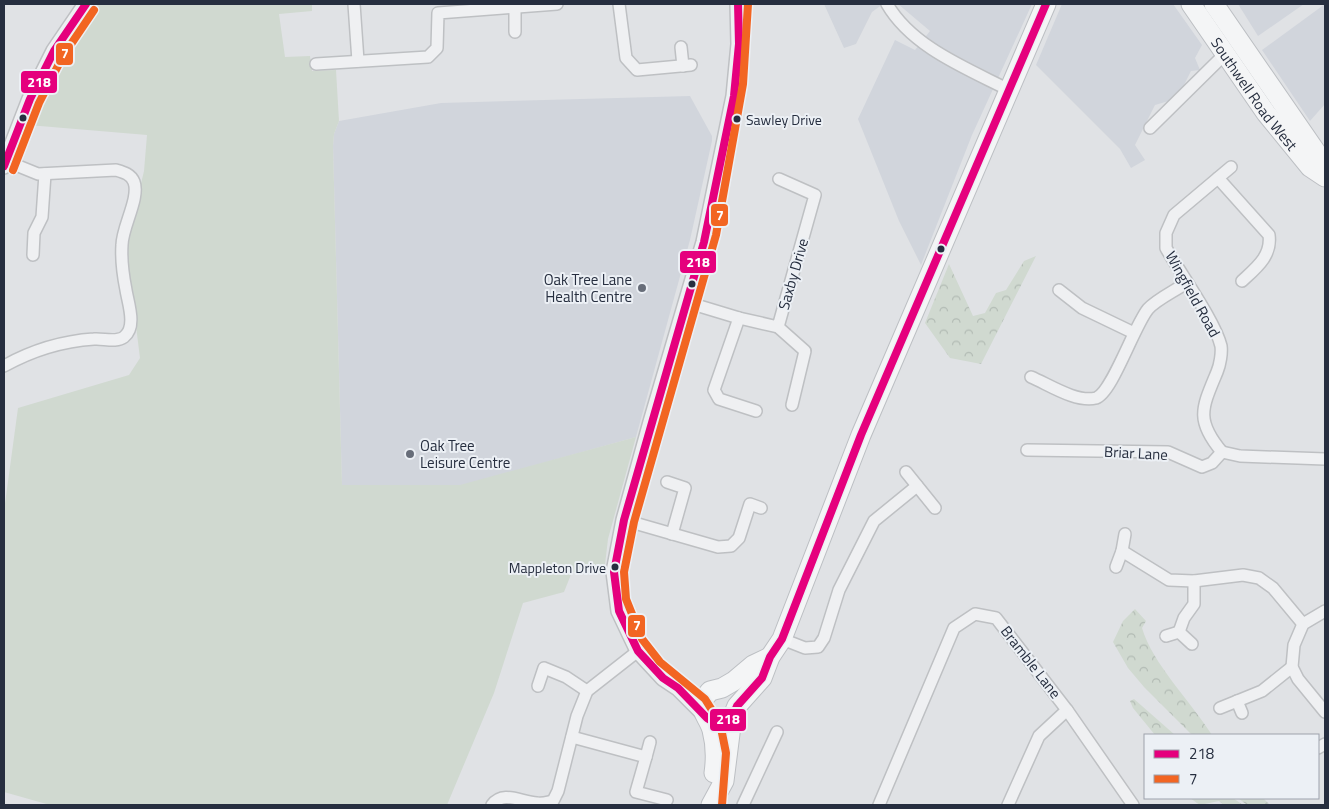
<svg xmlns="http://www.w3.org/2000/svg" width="1329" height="809" font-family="'Titillium Web',sans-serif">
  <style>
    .built { fill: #d1d5dc }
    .forest { fill: url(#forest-crowns) }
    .park { fill: #d0d9d0 }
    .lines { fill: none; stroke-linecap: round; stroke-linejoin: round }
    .minor-casing { stroke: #bec0c3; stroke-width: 14 }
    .tertiary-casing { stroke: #bec0c3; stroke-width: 18 }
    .primary-casing { stroke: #bcbfc3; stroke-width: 21 }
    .minor { stroke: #eff0f2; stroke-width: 11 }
    .tertiary { stroke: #eff0f2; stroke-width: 15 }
    .primary { stroke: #f4f5f6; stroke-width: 19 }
    .bus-1-casing { stroke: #ecf0f5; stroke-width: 11 }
    .bus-2-casing { stroke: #ecf0f5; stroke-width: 11 }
    .bus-1 { stroke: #e5007d; stroke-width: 8 }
    .bus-2 { stroke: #f26522; stroke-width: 8 }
    .bus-dot { fill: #262e3f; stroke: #ecf0f5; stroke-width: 2 }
    .poi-dot { fill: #676d79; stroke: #ecf0f5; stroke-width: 2 }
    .labels { text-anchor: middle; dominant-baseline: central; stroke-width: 4; stroke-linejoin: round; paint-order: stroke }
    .bus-label { font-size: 14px; fill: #262e3f; stroke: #ecf0f5; text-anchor: start }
    .street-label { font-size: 15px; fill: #262e3f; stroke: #ecf0f5 }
    .poi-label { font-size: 15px; fill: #262e3f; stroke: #ecf0f5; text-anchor: end }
    .line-badge { stroke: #ecf0f5; stroke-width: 2 }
    .badge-label { font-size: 14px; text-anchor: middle; font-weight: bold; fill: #fff }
  </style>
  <defs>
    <pattern id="forest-crowns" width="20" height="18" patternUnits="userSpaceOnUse" patternTransform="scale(1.25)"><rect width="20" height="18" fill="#d0d9d0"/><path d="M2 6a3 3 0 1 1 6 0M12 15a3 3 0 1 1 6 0" fill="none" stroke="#b2bbb4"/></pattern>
  </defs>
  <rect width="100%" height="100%" fill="#e0e2e5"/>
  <!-- built -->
  <g class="built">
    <polygon points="824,4 883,4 872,12 856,44 844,48"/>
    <polygon points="898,4 1032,4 972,135 921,265 899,221 858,119 895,40 915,50 930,31"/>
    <polygon points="1062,4 1173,4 1202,45 1195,58 1200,70 1191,71 1183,87 1172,100 1155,105 1135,145 1145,160 1131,168 1120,149 1036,65"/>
    <polygon points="1238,4 1304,4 1258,36"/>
    <polygon points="1325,4 1325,104 1310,121 1262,50"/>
    <polygon points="690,96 712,136 712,141 690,240 636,437 460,486 342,485 333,146 334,134 339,121 441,103"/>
  </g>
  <!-- forest -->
  <g class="forest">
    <polygon points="1036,256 981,364 950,358 925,323 949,264 973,316 985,313 996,293 1006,290 1024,261"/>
    <path d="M1135,609L1146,621L1142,628C1152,663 1192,703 1212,735H1192L1144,687L1128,668L1113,642L1123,621Z"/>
    <polygon points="1134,699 1175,735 1155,735 1133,708 1130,701"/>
    <polygon points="1190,798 1233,798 1243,805 1224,805 1219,801 1200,805"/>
    <polygon points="1238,798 1263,798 1270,805 1247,805"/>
  </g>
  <!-- park -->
  <path class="park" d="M95,4H312V11L279,14L285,57L310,56L312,71L336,70L339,121L334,134L333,146L342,485H460L636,437L608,539L604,573L572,572L564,592L523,603L494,693L447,805H50L4,792V511L18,408L129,375L140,358L126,246L144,171L147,135L28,125C47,82 69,43 95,4Z"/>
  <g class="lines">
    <!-- minor casing -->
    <g class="minor-casing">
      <g id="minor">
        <polyline points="354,4 358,61"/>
        <polyline points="619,4 626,58 637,70 691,65"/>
        <path d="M887,4C912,47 966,68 1009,90"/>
        <polyline points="515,7 515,32"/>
        <polyline points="681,47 683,66"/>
        <polyline points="316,64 428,57 437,48 438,13 557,4"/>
        <polyline points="1150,128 1225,54"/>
        <path d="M1218,178L1269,235C1272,256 1256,268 1242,281"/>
        <polyline points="33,255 34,233 42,217 45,174"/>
        <polyline points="1059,290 1082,308 1134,333"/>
        <polyline points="686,302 739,318 778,327 815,195 779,179"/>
        <polyline points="739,318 714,390 719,399 756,411"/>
        <polyline points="778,327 805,351 792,405"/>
        <path d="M4,366C31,351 63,341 94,339C103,338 116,343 124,337C137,327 128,303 126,290C123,275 121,260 122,245C122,227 140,198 134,182C131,174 123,172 116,170L38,174L6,161"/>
        <path d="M1031,377C1048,384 1076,403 1096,398C1112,393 1134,326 1148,309C1157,299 1175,291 1186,283"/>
        <polyline points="1027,450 1168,452 1202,467 1212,463 1222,452 1240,456 1325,459"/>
        <path d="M1222,452C1195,420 1202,408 1217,372C1220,365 1222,353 1221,346C1215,321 1180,273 1166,248V233L1174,215L1231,167"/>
        <polyline points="906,472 935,508"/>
        <polyline points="667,482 685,488 672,534"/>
        <polyline points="624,520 718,547 731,546 739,538 750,504 761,508"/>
        <polyline points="1122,551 1169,580 1194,581 1243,575 1259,578 1273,588 1303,624"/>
        <polyline points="1116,567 1122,551 1125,534"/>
        <polyline points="1325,611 1303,624 1294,645 1292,667 1298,679 1325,712"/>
        <polyline points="1179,632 1184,618 1194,604 1194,581"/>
        <polyline points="1166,636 1179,632 1192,644"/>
        <polyline points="782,639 805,648 818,647 824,638 839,590 874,521 917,486"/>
        <polyline points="538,686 544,668 566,677 587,691"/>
        <polyline points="1237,701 1242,713"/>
        <polyline points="1220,708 1262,691 1292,667"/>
        <polyline points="572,737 646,757 636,792 667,800"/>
        <polyline points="1318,748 1325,744"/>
        <polyline points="646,757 650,742"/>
        <path d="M492,805C503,790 521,802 537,803C542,804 548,802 553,801L558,791L577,716L587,691L638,651"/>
        <polyline points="743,805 777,732"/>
        <polyline points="879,805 954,628 975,614 996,618 1067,710 1133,805"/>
        <polyline points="1008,805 1039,736 1067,710"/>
      </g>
    </g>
    <!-- tertiary casing -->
    <g class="tertiary-casing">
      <g id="tertiary">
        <polyline points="4,166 30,99 54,51 86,4"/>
        <polyline points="703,713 678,688 663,678 638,651 619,611 614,572 624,520 651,422 704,242 734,96 739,44 738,4"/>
      </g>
    </g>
    <!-- primary casing -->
    <g class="primary-casing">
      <g id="primary">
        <path id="s1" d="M1191,4L1266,113L1310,167L1325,177"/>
        <polyline points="1214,4 1325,165"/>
        <path d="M714,773C716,759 716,745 712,730C709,719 701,713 702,701L710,691L722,688L734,681L753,665L770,657"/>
        <polyline points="711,805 724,781 732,718 737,706 762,678 770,657 782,639 861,435 1046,4"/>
      </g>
    </g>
    <!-- minor -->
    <use href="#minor" class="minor"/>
    <!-- tertiary -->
    <use href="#tertiary" class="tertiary"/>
    <!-- primary -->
    <use href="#primary" class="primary"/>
    <!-- bus-1 casing -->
    <g class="bus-1-casing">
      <g id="bus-1">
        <polyline points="738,4 739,44 734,96 704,242 624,520 614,572 619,611 638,651 663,678 678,688 707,718 717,724 732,718 737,706 762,678 770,657 782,639 861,435 1046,4"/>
        <polyline points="4,166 30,99 54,51 86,4"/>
      </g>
    </g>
    <!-- bus-2 casing -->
    <g class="bus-2-casing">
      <g id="bus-2">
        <polyline points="13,170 39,103 63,56 94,10"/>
        <polyline points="722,805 726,753 720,723 705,699 660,662 642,639 626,599 624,572 634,522 716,235 743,84 748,4"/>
      </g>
    </g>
    <!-- bus-1 -->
    <use href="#bus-1" class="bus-1"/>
    <!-- bus-2 -->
    <use href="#bus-2" class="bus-2"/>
  </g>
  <!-- markers -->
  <g class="bus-dot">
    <circle cx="23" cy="118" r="4.5"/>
    <circle cx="737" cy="119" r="4.5"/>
    <circle cx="941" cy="249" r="4.5"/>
    <circle cx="692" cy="284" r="4.5"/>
    <circle cx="615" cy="567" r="4.5"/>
  </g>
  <g class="poi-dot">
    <circle cx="642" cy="288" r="5"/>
    <circle cx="410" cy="454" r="5"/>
  </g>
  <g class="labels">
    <!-- bus labels -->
    <g class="bus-label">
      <text x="746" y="119">Sawley Drive</text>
      <text x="606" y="567" text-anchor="end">Mappleton Drive</text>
    </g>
    <!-- street labels -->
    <g class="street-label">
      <text stroke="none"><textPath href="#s1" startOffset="110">Southwell Road West</textPath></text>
      <text transform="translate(793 274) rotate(-74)">Saxby Drive</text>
      <text transform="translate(1193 294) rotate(61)">Wingfield Road</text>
      <text transform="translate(1136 453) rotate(3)">Briar Lane</text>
      <text transform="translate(1031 662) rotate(52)">Bramble Lane</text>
    </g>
    <!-- poi labels -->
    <g class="poi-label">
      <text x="632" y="279">Oak Tree Lane<tspan x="632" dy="17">Health Centre</tspan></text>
      <text x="420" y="445" text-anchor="start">Oak Tree<tspan x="420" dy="17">Leisure Centre</tspan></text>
    </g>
  </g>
  <g class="line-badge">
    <rect x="55" y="42" width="19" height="24" rx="5" fill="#f26522"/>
    <rect x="20" y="70" width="38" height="24" rx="5" fill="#e5007d"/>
    <rect x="710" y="203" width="19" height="24" rx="5" fill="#f26522"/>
    <rect x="679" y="250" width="38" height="24" rx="5" fill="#e5007d"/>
    <rect x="627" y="614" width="19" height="24" rx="5" fill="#f26522"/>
    <rect x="709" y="708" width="38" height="24" rx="5" fill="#e5007d"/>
  </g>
  <g class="badge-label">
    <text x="65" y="58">7</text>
    <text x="39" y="87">218</text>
    <text x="720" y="220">7</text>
    <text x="698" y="267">218</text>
    <text x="637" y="630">7</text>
    <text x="728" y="724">218</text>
  </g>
  <!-- border -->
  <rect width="1329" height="809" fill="none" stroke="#262e3f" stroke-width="10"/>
  <!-- legend -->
  <rect x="1144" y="734" width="175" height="65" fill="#ecf0f5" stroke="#9da2ac"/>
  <rect x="1154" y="750" width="25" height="8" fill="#e5007d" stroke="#9da2ac"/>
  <text x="1189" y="759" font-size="15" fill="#262e3f">218</text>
  <rect x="1154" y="775" width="25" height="8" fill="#f26522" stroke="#9da2ac"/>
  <text x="1189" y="784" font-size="15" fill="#262e3f">7</text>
</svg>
